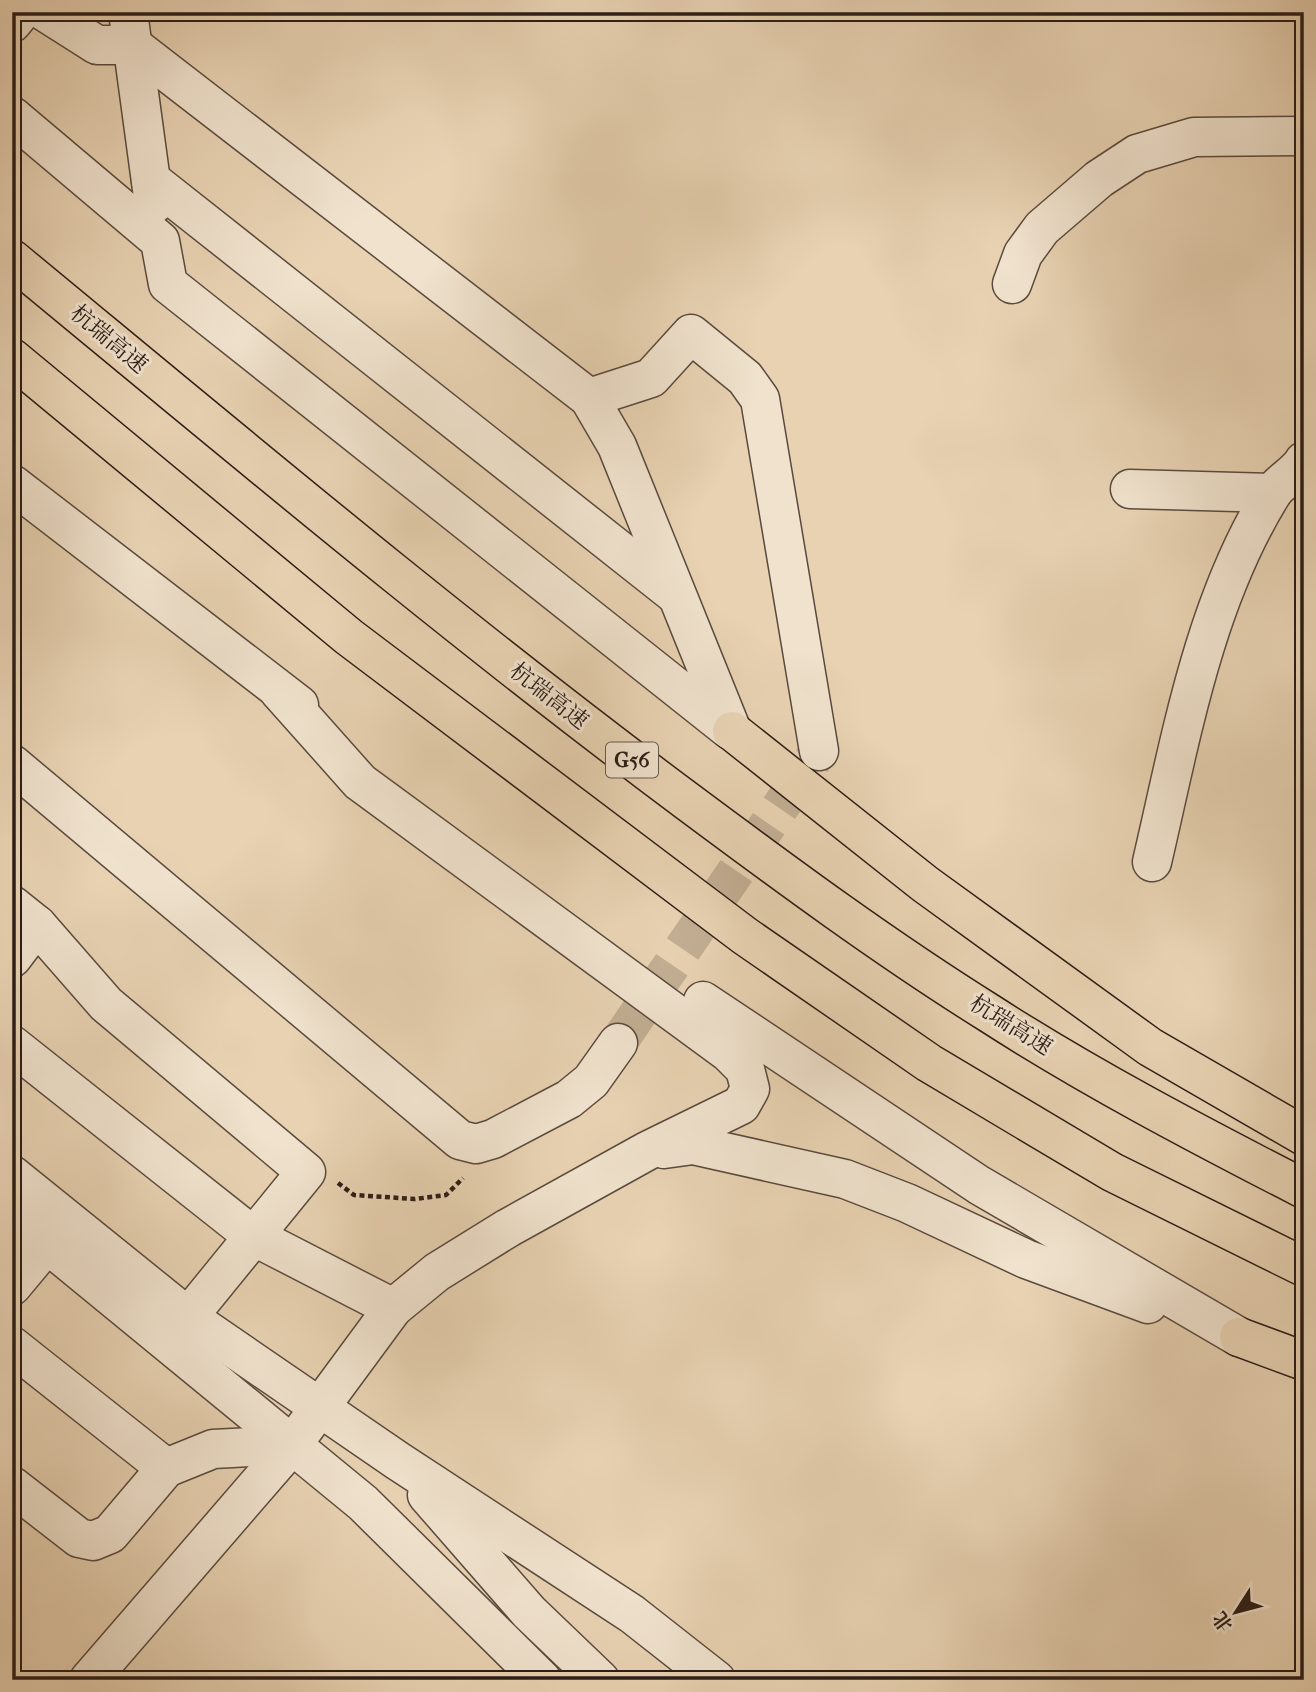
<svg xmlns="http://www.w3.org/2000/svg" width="1316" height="1692" font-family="'IM FELL French Canon','Noto Serif SC',serif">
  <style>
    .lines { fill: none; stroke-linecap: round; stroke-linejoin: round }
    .minor-tunnel { stroke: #c2ae93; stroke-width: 38; stroke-dasharray: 38 19; stroke-linecap: butt }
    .minor-casing { stroke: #5a4a3e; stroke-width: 41 }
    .highway-casing { stroke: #2b1d17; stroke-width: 41 }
    .path { stroke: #2b1d17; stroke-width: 4.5; stroke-dasharray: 5 3.5; stroke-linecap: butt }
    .minor { stroke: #f0e2cd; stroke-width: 38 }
    .highway { stroke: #e8d2b2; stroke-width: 38 }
    .labels { text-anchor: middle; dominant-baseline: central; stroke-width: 6; stroke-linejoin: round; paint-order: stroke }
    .shield { fill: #f0e2cd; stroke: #66584e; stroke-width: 2 }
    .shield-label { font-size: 21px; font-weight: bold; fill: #2b1d17 }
    .street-label { font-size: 23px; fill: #2b1d17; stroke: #f0e2cd }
  </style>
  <rect width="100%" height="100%" fill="#e8d2b2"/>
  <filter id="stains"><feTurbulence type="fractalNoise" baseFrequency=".00286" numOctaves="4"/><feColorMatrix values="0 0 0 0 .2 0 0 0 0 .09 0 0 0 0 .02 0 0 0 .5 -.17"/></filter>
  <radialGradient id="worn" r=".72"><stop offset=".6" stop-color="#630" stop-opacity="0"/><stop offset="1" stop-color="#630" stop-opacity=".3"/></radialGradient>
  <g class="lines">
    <!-- minor-tunnel -->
    <polyline class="minor-tunnel" points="618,1043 816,755"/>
    <!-- minor casing -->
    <g class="minor-casing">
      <g id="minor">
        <polyline points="45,12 97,45 132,45 589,398 617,446 732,731"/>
        <polyline points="128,12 154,204"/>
        <polyline points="12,23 21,12"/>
        <polyline points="12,116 160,241 168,284 730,730"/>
        <polyline points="151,180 676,595"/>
        <polyline points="1012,284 1023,254 1042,228 1099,179 1137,154 1194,137 1304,136"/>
        <polyline points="589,398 651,378 691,334 745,378 760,399 819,751"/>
        <polyline points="12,484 299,705"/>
        <polyline points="1130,489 1272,493"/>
        <polyline points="12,764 460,1140 476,1144 493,1139 569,1099 591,1081 618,1043"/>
        <path d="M1152,862C1181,738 1203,606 1271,495C1279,481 1296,475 1304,461"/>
        <polyline points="12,905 37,925 106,1004 306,1172 188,1317"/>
        <polyline points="12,958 37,925"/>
        <polyline points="703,1001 979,1185 1239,1337"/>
        <polyline points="12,1045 253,1236 393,1308"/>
        <polyline points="664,1149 693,1145 845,1179 907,1203 1026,1259 1148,1304"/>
        <polyline points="12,1175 188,1317 398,1461 632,1614 716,1680"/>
        <polyline points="12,1215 363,1503 542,1680"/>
        <polyline points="12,1286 47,1244"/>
        <polyline points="12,1346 166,1468"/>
        <polyline points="12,1486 79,1538 93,1541 110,1534 166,1468 213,1449 292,1445"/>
        <polyline points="427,1495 529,1612 600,1680"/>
        <polyline points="89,1680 292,1445 393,1308 437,1272 508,1228 647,1151 741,1105 750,1089 745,1069 729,1053 360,782 279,691"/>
      </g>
    </g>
    <!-- highway casing -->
    <g class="highway-casing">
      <g id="highway">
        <path d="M12,259C235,443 455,628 687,801C785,874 885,948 989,1013C1090,1078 1197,1134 1304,1189"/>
        <polyline points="12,358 349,637 745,936 929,1063 1112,1172 1304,1267"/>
        <polyline points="732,731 925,884 1150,1047 1304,1136"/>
        <polyline points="1239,1337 1304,1361"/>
      </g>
    </g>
    <!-- path -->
    <polyline class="path" points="338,1183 354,1195 415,1199 446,1195 463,1178"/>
    <!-- minor -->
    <use href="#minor" class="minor"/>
    <!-- highway -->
    <use href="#highway" class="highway"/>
  </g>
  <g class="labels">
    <!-- shield labels -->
    <rect class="shield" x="606" y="742.5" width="52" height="35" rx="5"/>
    <g class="shield-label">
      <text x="632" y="760">G56</text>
    </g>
    <!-- street labels -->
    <g class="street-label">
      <text transform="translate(109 339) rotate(40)">杭瑞高速</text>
      <text transform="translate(549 696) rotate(38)">杭瑞高速</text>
      <text transform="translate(1011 1025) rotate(32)">杭瑞高速</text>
    </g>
  </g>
  <!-- margin -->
  <rect width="1316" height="1692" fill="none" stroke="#e8d2b2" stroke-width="42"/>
  <rect x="14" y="14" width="1288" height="1664" fill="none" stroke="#2b1d17" stroke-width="3.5"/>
  <rect x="21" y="21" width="1274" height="1650" fill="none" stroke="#2b1d17" stroke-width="2"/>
  <!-- north arrow -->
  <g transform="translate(1236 1612) rotate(234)" stroke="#f0e2cd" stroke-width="5" paint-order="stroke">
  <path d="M0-5L12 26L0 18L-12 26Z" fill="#2b1d17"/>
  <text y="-10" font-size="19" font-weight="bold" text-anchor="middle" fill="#2b1d17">北</text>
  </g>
  <rect width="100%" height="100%" filter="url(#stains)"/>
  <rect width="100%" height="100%" fill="url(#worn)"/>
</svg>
